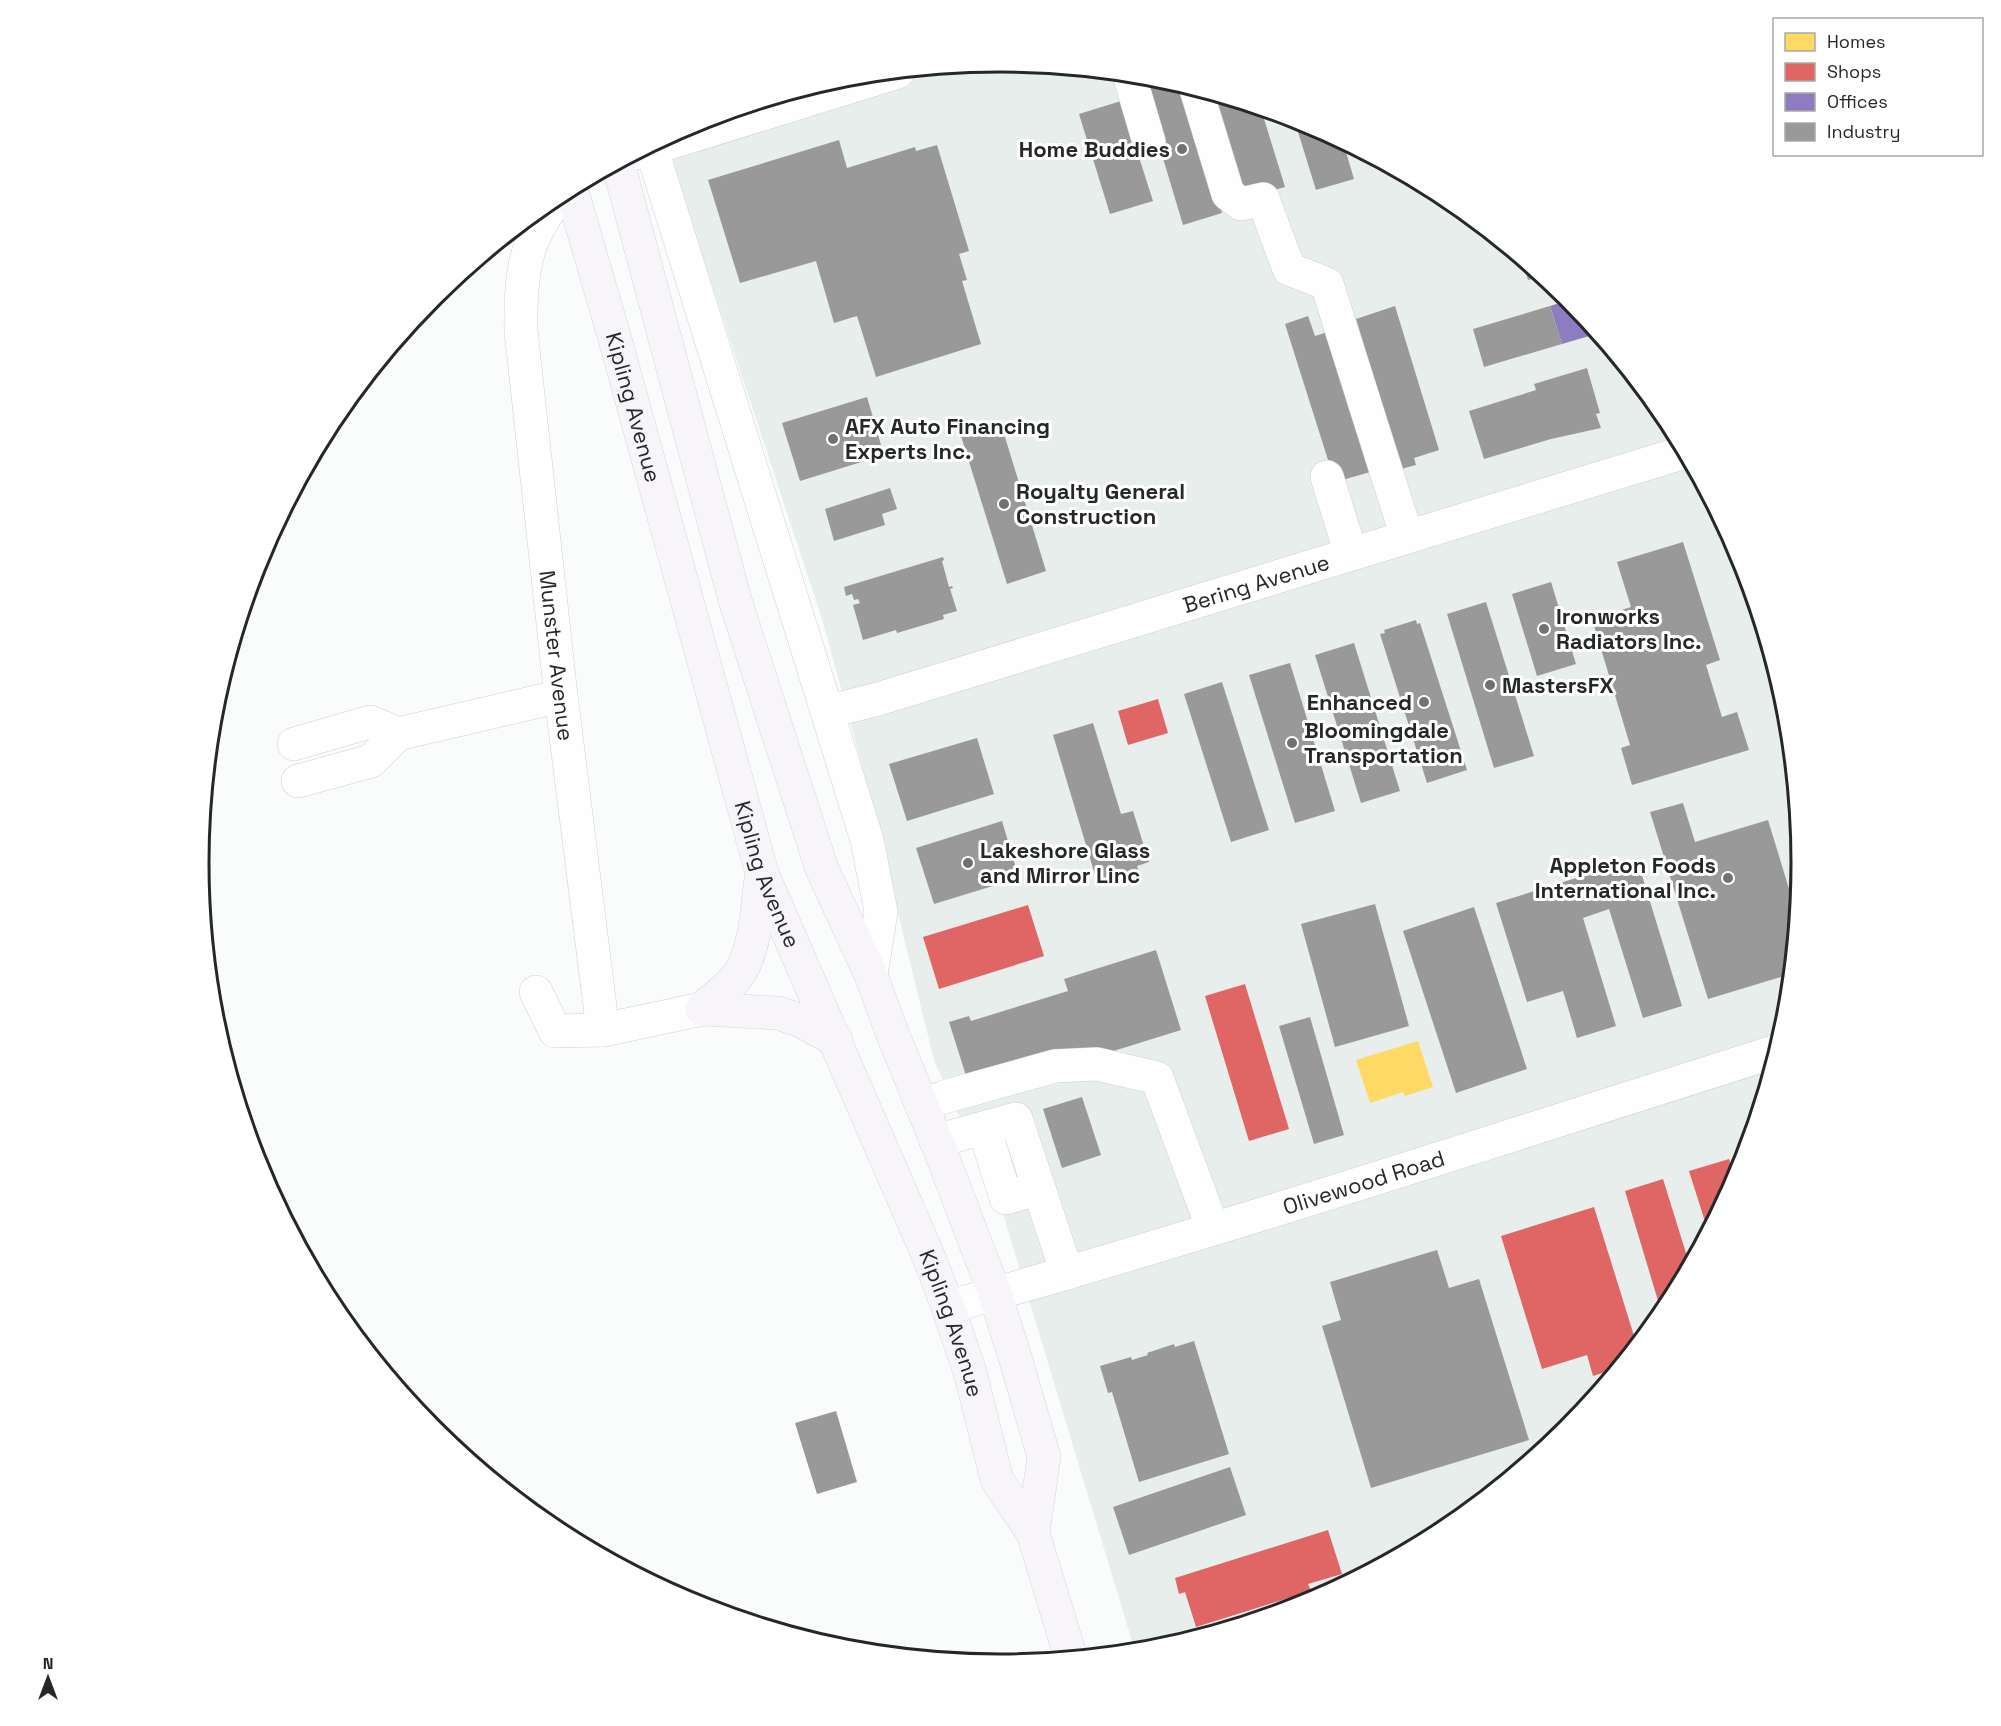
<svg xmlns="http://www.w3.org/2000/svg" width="2001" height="1726" font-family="'Space Grotesk',sans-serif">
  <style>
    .built { fill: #e7eeeb }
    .homes { fill: #ffd966 }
    .shops { fill: #e06666 }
    .offices { fill: #8e7cc3 }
    .industry { fill: #999 }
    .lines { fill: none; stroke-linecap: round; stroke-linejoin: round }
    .minor-casing { stroke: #cfd0d0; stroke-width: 34 }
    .major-casing { stroke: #d6d7d6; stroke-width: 34 }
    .minor { stroke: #fefefe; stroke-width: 33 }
    .major { stroke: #f7f5f9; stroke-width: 33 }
    .poi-dot { fill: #707271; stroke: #fff; stroke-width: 2 }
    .labels { text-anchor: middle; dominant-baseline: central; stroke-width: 6; stroke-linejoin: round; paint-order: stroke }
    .poi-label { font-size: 22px; font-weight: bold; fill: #262827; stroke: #fff; text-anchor: start }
    .street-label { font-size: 22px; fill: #262827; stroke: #fff }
    .rim { fill: none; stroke: #262827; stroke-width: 3 }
  </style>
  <rect width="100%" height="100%" fill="#fafbfb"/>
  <!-- built -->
  <polygon class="built" points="1000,62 1157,77 1308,123 1446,197 1567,297 1667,418 1741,557 1787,707 1802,863 1787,1020 1741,1170 1667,1309 1567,1430 1446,1530 1307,1604 1157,1649 1135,1651 1004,1217 934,1060 860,758 823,622 680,188 657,142 844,77"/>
  <!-- homes -->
  <polygon class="homes" points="1418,1041 1433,1087 1405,1096 1403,1092 1370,1103 1356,1060"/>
  <!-- shops -->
  <g class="shops">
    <polygon points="1158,699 1168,733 1128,745 1118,711"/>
    <polygon points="1028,905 1044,956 939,989 923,937"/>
    <polygon points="1245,984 1289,1129 1249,1141 1205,996"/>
    <polygon points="1729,1159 1736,1179 1708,1231 1689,1171"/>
    <polygon points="1663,1179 1690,1266 1662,1314 1625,1191"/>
    <polygon points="1594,1207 1635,1339 1633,1340 1635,1347 1618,1368 1593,1376 1587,1355 1542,1369 1501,1236"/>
    <polygon points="1328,1530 1342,1574 1308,1584 1311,1591 1196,1627 1185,1592 1179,1594 1175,1578"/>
  </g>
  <!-- offices -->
  <polygon class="offices" points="1570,300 1596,334 1562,344 1550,306"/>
  <!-- industry -->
  <g class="industry">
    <polygon points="1146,76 1157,77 1184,85 1222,213 1183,225 1139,78"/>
    <polygon points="1215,95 1261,109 1285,187 1247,198"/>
    <polygon points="1121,101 1153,201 1110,214 1079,114"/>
    <polygon points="1294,119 1308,123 1343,142 1354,179 1316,190"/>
    <polygon points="839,140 847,168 915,147 916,151 937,145 969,251 959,254 967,280 962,281 981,344 876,377 857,316 834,323 816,261 740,283 708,180"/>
    <polygon points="1521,258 1542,276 1528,280"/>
    <polygon points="1395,306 1439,450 1414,458 1416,465 1401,469 1356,319"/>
    <polygon points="1550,306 1562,344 1484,367 1473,329"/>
    <polygon points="1308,316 1315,336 1331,331 1374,471 1335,482 1285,324"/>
    <polygon points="1587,368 1600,413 1596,414 1601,428 1551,439 1484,459 1469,411 1536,390 1534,384"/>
    <polygon points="867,397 884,455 800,481 782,423"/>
    <polygon points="1001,424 1046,571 1007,584 961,436"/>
    <polygon points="890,488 897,509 882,514 885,525 834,541 825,509"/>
    <polygon points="1683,542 1720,660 1706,665 1722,717 1737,712 1749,750 1632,785 1621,748 1630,745 1592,619 1631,607 1617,562"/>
    <polygon points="943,557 944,560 942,561 949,587 952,586 953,588 950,589 957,611 943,615 944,619 897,633 896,630 863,640 853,605 860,603 858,599 854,600 852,594 846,596 844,587"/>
    <polygon points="1551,582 1576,664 1537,676 1512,594"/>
    <polygon points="1486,602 1534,756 1494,768 1447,614"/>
    <polygon points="1416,620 1417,624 1420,623 1467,770 1427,783 1380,634 1385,633 1384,630"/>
    <polygon points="1354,643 1400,791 1361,803 1315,655"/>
    <polygon points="1290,663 1335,811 1295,823 1249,675"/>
    <polygon points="1222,682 1269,830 1231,842 1184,694"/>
    <polygon points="1093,723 1121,814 1133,811 1149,862 1137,866 1139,873 1098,885 1053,735"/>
    <polygon points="977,738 994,794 907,821 889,764"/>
    <polygon points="1683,803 1695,842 1768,820 1797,915 1791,974 1708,999 1650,812"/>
    <polygon points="1002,821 1019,878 934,904 916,848"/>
    <polygon points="1637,859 1682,1006 1643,1018 1609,909 1583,918 1616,1026 1577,1038 1563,991 1527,1002 1496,903"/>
    <polygon points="1375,904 1409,1026 1335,1047 1301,924"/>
    <polygon points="1474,907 1527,1069 1456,1093 1403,931"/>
    <polygon points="1156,950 1181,1030 1075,1063 969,1085 949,1022 969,1016 971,1021 1068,991 1064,979"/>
    <polygon points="1310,1017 1344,1135 1314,1144 1279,1026"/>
    <polygon points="1082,1097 1101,1155 1062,1168 1043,1109"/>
    <polygon points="1437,1250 1449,1288 1479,1279 1529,1440 1371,1488 1322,1326 1341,1320 1330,1282"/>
    <polygon points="1194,1341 1229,1454 1139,1482 1112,1392 1108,1393 1100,1366 1131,1357 1132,1360 1148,1355 1147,1353 1174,1344 1175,1347"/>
    <polygon points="836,1411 857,1482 817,1494 795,1423"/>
    <polygon points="1230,1467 1246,1515 1129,1555 1113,1507"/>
    <polygon points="1485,1497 1486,1497 1472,1508 1469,1502"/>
  </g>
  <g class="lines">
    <!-- minor casing -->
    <g class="minor-casing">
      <g id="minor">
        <polyline points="1129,74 1149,142"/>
        <polyline points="1196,89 1228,194 1241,204 1263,199 1289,269 1327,284 1407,537"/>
        <polyline points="652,150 867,840 881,912 871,975"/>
        <polyline points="637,153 898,72"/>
        <path id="s1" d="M565,191C524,235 520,274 521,331L561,696L603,1030L702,1009"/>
        <polyline points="1327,477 1351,554"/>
        <path id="s2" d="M827,712L878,699L1685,452"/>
        <polyline points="294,744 370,722 398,734"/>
        <polyline points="298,781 371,761 398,734 561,696"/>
        <polyline points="536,992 555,1031 603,1030"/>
        <polyline points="922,1106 944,1097 1055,1066 1097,1064 1157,1078 1213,1229"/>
        <polyline points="984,1128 1006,1198 1039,1188"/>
        <polyline points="936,1141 1016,1119 1067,1273"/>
        <path id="s3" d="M948,1307C1227,1229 1501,1138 1777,1051"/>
      </g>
    </g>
    <!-- major casing -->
    <g class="major-casing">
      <g id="major">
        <polyline points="618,163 735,600 822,869 871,975 891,1030 938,1145 995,1294 1015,1357 1044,1457 1033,1533"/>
        <path id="s4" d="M571,188L615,339L762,873L928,1255L948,1307L970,1372L997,1480L1033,1533L1071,1658"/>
        <path d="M702,1009C715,997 733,985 742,969C757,941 757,904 762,873"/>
        <polyline points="702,1009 778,1013 799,1020 836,1040"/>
      </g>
    </g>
    <!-- minor -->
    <use href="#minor" class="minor"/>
    <!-- major -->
    <use href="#major" class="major"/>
  </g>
  <!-- markers -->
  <g class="poi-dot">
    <circle cx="1182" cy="149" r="6"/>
    <circle cx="833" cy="439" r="6"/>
    <circle cx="1004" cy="504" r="6"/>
    <circle cx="1544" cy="629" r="6"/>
    <circle cx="1490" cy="685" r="6"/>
    <circle cx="1424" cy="702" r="6"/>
    <circle cx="1292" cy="743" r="6"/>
    <circle cx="968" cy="863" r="6"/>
    <circle cx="1728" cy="878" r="6"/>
  </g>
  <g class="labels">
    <!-- poi labels -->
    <g class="poi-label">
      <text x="1170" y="149" text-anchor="end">Home Buddies</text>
      <text x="845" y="426">AFX Auto Financing<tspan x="845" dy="25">Experts Inc.</tspan></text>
      <text x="1016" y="491">Royalty General<tspan x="1016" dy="25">Construction</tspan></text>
      <text x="1556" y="616">Ironworks<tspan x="1556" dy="25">Radiators Inc.</tspan></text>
      <text x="1502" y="685">MastersFX</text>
      <text x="1412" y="702" text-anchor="end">Enhanced</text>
      <text x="1304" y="730">Bloomingdale<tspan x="1304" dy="25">Transportation</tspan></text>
      <text x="980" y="850">Lakeshore Glass<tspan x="980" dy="25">and Mirror Linc</tspan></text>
      <text x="1716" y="865" text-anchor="end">Appleton Foods<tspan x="1716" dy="25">International Inc.</tspan></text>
    </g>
    <!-- street labels -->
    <g class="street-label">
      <text stroke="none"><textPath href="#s4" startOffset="228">Kipling Avenue</textPath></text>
      <text stroke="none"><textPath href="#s2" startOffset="448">Bering Avenue</textPath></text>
      <text stroke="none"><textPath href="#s1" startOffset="478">Munster Avenue</textPath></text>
      <text stroke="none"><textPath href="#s4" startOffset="714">Kipling Avenue</textPath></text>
      <text stroke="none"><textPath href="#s3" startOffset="434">Olivewood Road</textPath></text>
      <text stroke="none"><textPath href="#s4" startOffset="1200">Kipling Avenue</textPath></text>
    </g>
  </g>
  <!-- crop -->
  <path d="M0 0H2001V1726H0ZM209 863a791 791 0 1 1 1582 0a791 791 0 1 1-1582 0Z" fill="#fff" fill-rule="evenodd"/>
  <path class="rim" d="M209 863a791 791 0 1 1 1582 0a791 791 0 1 1-1582 0Z"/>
  <!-- legend -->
  <rect x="1773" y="18" width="210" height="138" fill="#ffffff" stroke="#a8a9a9" stroke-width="1.5"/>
  <rect x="1785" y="33" width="30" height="18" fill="#ffd966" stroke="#a8a9a9" stroke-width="1.5"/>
  <text x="1827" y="48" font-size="18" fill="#262827">Homes</text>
  <rect x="1785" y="63" width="30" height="18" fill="#e06666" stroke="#a8a9a9" stroke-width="1.5"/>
  <text x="1827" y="78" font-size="18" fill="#262827">Shops</text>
  <rect x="1785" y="93" width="30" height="18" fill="#8e7cc3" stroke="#a8a9a9" stroke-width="1.5"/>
  <text x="1827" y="108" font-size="18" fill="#262827">Offices</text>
  <rect x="1785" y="123" width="30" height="18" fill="#999999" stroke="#a8a9a9" stroke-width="1.5"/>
  <text x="1827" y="138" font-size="18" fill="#262827">Industry</text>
  <!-- north arrow -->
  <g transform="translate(48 1678)" stroke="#ffffff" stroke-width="4.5" paint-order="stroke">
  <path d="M0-4.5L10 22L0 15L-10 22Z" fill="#262827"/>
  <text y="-9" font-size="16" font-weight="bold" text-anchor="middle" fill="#262827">N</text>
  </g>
</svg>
